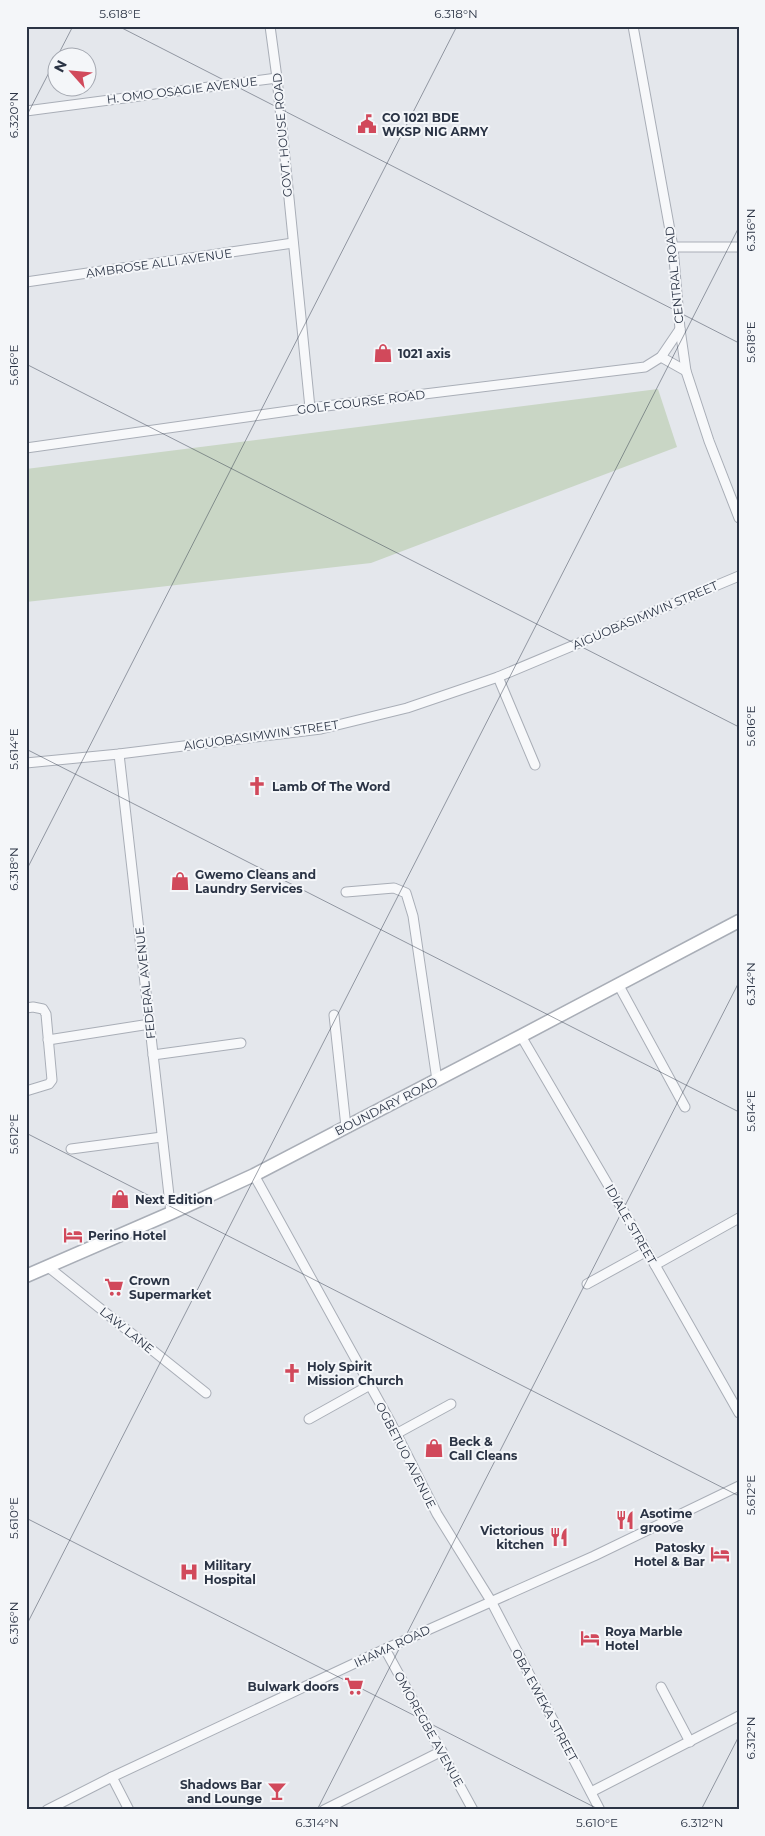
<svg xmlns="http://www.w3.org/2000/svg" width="765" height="1836" font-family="Montserrat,sans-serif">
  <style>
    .green { fill: #c9d6c5 }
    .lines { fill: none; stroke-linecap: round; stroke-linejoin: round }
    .street-casing { stroke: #a9aeb7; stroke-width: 11 }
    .secondary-casing { stroke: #a9aeb7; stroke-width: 15 }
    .street { stroke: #f7f8fa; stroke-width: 9 }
    .secondary { stroke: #fff; stroke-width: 12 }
    .ticks { fill: none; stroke: #2b3445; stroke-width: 1; stroke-opacity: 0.45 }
    .labels { text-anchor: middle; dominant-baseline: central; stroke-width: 4; stroke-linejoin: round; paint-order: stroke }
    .street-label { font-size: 12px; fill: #2b3445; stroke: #f4f6f9 }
    .poi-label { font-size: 12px; font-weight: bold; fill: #2b3445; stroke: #f4f6f9; text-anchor: start }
    .neatline { fill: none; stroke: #2b3445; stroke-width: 2 }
    .ticks-label { font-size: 12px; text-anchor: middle; fill: #2b3445 }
  </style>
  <rect width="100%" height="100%" fill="#e4e7ec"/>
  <!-- green -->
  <polygon class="green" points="658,389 677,447 371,563 26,602 26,469"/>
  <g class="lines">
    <!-- street casing -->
    <g class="street-casing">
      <g id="street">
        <polyline points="270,26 277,78 310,408"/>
        <polyline points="633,26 673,247 680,329 686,371 709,441 739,518"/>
        <polyline points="26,111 277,78"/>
        <polyline points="673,247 739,247"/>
        <polyline points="26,282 293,243"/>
        <polyline points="661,357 686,371"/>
        <polyline points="26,448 310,408 645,367 661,357 680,329"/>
        <polyline points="498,677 535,765"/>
        <polyline points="119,754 171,1213"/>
        <polyline points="26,763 119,754 321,729 407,708 498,677 739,576"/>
        <polyline points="346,892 394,888 406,893 413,916 437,1080"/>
        <polyline points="618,984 685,1107"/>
        <polyline points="26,1008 33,1007 43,1009 46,1014 52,1080 49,1084 26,1091"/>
        <polyline points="334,1015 346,1127"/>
        <polyline points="521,1036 655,1265 739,1413"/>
        <polyline points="48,1040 150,1024"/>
        <polyline points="153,1055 241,1043"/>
        <polyline points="71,1149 162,1137"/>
        <polyline points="254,1175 391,1423 437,1514 491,1601 600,1810"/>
        <polyline points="655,1265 739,1218"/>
        <polyline points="47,1266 206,1393"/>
        <polyline points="587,1284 647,1251"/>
        <polyline points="309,1419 370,1385"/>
        <polyline points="396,1434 451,1404"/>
        <polyline points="385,1649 473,1810"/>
        <polyline points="661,1687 690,1742"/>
        <polyline points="112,1777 129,1810"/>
        <polyline points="591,1792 739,1716"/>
        <polyline points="47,1810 112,1777 385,1649 594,1556 739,1486"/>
        <polyline points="324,1810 442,1751"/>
      </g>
    </g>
    <!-- secondary casing -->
    <g class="secondary-casing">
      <polyline id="secondary" points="26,1276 171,1213 254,1175 521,1036 739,921"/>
    </g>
    <!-- street -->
    <use href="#street" class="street"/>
    <!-- secondary -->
    <use href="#secondary" class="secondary"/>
  </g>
  <!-- ticks -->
  <path class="ticks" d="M118,26L739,343M26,117L73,26M26,364L739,727M26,749L739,1112M26,871L457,26M26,1133L739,1496M26,1518L600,1810M26,1626L739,227M317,1810L739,982M701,1810L739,1736"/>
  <!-- icons -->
  <defs>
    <g id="civic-bare" transform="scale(1.5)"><path d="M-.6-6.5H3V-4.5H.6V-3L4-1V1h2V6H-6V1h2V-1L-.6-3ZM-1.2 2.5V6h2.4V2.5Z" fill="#d1495b" stroke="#f4f6f9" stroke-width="2.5" paint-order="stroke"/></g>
    <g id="shop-bare" transform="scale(1.5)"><path d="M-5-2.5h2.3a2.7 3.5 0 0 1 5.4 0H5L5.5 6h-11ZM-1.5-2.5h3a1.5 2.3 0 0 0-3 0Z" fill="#d1495b" stroke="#f4f6f9" stroke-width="2.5" paint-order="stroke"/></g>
    <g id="church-bare" transform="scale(1.5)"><path d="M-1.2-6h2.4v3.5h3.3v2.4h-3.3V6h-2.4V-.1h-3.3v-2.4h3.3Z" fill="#d1495b" stroke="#f4f6f9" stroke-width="2.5" paint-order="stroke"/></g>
    <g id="hotel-bare" transform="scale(1.5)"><path d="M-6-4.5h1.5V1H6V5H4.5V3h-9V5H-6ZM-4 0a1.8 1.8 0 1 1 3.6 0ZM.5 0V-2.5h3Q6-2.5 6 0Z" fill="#d1495b" stroke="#f4f6f9" stroke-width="2.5" paint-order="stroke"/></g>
    <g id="supermarket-bare" transform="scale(1.5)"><path d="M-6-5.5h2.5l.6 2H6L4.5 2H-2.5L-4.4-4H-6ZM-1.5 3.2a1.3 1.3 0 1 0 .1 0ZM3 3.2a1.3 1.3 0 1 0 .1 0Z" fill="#d1495b" stroke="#f4f6f9" stroke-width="2.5" paint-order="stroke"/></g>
    <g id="restaurant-bare" transform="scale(1.5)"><path d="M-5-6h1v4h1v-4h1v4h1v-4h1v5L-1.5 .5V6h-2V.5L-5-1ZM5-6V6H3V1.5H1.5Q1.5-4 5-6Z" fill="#d1495b" stroke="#f4f6f9" stroke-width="2.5" paint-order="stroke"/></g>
    <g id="hospital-bare" transform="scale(1.5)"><path d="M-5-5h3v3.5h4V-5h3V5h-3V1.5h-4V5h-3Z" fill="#d1495b" stroke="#f4f6f9" stroke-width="2.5" paint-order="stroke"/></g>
    <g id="bar-bare" transform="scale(1.5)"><path d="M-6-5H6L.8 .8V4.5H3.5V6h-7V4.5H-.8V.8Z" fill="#d1495b" stroke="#f4f6f9" stroke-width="2.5" paint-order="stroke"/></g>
  </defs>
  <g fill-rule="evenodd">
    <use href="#civic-bare" x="367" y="124"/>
    <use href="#shop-bare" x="383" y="353"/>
    <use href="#church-bare" x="257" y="786"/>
    <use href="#shop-bare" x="180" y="881"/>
    <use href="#shop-bare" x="120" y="1199"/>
    <use href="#hotel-bare" x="73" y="1235"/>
    <use href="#supermarket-bare" x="114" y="1287"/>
    <use href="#church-bare" x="292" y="1373"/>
    <use href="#shop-bare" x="434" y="1448"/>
    <use href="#restaurant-bare" x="625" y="1520"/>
    <use href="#restaurant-bare" x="559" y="1537"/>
    <use href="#hotel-bare" x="720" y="1554"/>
    <use href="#hospital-bare" x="189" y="1572"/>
    <use href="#hotel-bare" x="590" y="1638"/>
    <use href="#supermarket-bare" x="354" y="1686"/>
    <use href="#bar-bare" x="277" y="1791"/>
  </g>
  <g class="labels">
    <!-- street labels -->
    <g class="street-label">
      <text transform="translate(182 90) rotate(-7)">H. OMO OSAGIE AVENUE</text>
      <text transform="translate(282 135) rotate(-95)">GOVT. HOUSE ROAD</text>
      <text transform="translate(159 263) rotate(-8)">AMBROSE ALLI AVENUE</text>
      <text transform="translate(674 275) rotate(-96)">CENTRAL ROAD</text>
      <text transform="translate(361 402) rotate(-7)">GOLF COURSE ROAD</text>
      <text transform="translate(645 615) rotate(-23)">AIGUOBASIMWIN STREET</text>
      <text transform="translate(261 735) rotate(-8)">AIGUOBASIMWIN STREET</text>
      <text transform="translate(145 983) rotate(-96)">FEDERAL AVENUE</text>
      <text transform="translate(386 1106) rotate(-27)">BOUNDARY ROAD</text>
      <text transform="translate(631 1224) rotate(60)">IDIALE STREET</text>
      <text transform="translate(127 1330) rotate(39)">LAW LANE</text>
      <text transform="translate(406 1455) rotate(63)">OGBETUO AVENUE</text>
      <text transform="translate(392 1646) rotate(-25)">IHAMA ROAD</text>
      <text transform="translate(545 1705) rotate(62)">OBA EWEKA STREET</text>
      <text transform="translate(429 1729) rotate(61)">OMOREGBE AVENUE</text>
    </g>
    <!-- poi labels -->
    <g class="poi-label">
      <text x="382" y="117">CO 1021 BDE<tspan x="382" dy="14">WKSP NIG ARMY</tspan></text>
      <text x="398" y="353">1021 axis</text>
      <text x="272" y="786">Lamb Of The Word</text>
      <text x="195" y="874">Gwemo Cleans and<tspan x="195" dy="14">Laundry Services</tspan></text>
      <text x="135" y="1199">Next Edition</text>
      <text x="88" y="1235">Perino Hotel</text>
      <text x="129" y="1280">Crown<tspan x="129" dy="14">Supermarket</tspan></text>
      <text x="307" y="1366">Holy Spirit<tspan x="307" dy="14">Mission Church</tspan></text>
      <text x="449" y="1441">Beck &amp;<tspan x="449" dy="14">Call Cleans</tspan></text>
      <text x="640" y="1513">Asotime<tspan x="640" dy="14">groove</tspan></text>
      <text x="544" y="1530" text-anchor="end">Victorious<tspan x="544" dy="14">kitchen</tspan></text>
      <text x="705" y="1547" text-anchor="end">Patosky<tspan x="705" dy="14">Hotel &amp; Bar</tspan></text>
      <text x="204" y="1565">Military<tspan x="204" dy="14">Hospital</tspan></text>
      <text x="605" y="1631">Roya Marble<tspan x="605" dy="14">Hotel</tspan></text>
      <text x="339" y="1686" text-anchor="end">Bulwark doors</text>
      <text x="262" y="1784" text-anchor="end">Shadows Bar<tspan x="262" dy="14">and Lounge</tspan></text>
    </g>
  </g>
  <!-- border -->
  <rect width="765" height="1836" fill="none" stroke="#f4f6f9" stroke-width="55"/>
  <!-- north arrow -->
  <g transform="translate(72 72) rotate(297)"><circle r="24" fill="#f4f6f9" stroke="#a4a8b1"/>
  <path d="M0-4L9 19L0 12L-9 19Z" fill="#d1495b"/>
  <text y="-8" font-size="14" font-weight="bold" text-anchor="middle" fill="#2b3445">N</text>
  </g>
  <rect x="28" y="28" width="710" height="1780" class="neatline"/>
  <g class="ticks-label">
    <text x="120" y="18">5.618°E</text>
    <text x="456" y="18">6.318°N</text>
    <text transform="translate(14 115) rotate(-90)" y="4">6.320°N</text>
    <text transform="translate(751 230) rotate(-90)" y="4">6.316°N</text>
    <text transform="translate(751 342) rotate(-90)" y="4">5.618°E</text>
    <text transform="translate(14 365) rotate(-90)" y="4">5.616°E</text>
    <text transform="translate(751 726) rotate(-90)" y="4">5.616°E</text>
    <text transform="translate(14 749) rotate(-90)" y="4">5.614°E</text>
    <text transform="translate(14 869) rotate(-90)" y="4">6.318°N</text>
    <text transform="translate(751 984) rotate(-90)" y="4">6.314°N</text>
    <text transform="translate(751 1111) rotate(-90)" y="4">5.614°E</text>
    <text transform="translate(14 1134) rotate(-90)" y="4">5.612°E</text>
    <text transform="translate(751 1495) rotate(-90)" y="4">5.612°E</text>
    <text transform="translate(14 1518) rotate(-90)" y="4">5.610°E</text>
    <text transform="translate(14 1623) rotate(-90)" y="4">6.316°N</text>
    <text transform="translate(751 1738) rotate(-90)" y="4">6.312°N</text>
    <text x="317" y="1827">6.314°N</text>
    <text x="597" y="1827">5.610°E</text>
    <text x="702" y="1827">6.312°N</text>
  </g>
</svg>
